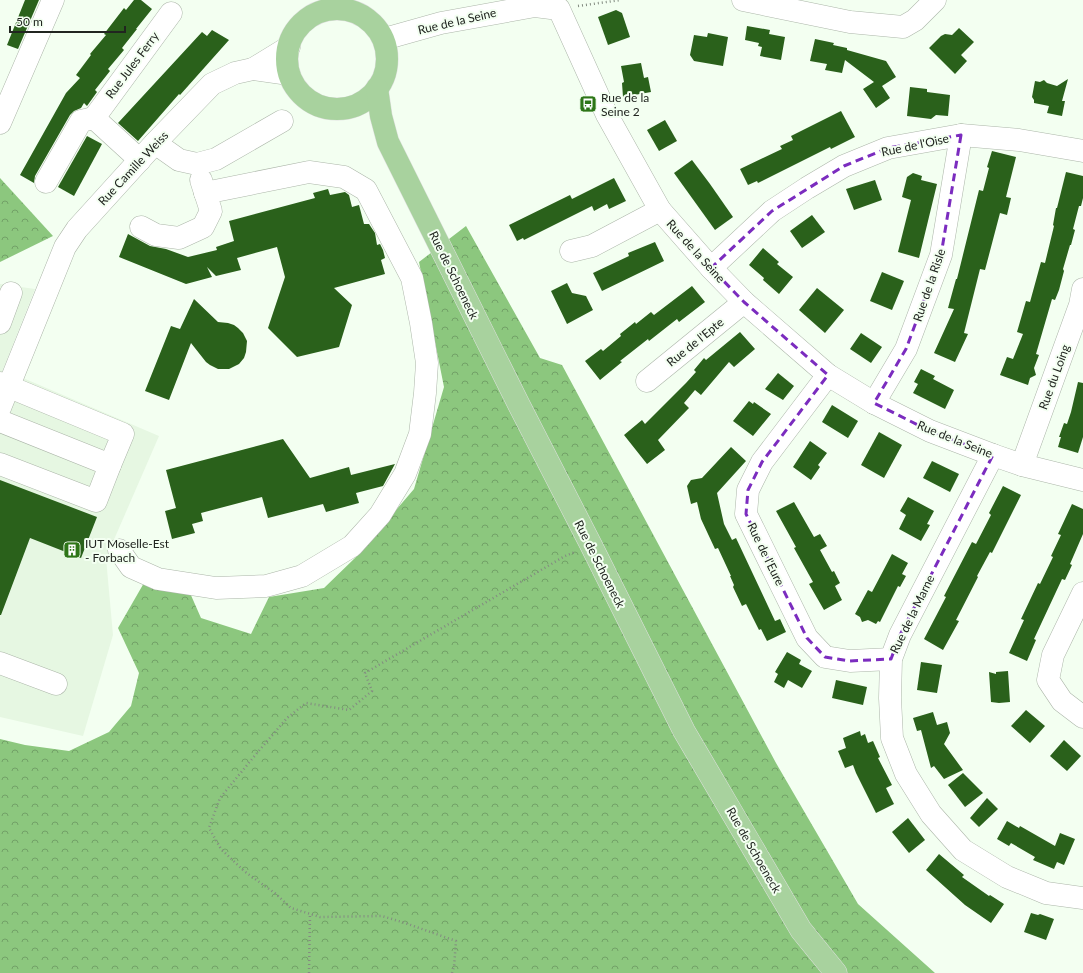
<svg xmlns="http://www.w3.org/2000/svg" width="1083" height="973" font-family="Lato,sans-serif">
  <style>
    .built { fill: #e6f7e2 }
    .forest { fill: url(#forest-crowns) }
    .building { fill: #2a611b }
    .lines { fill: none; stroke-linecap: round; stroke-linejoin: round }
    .minor-casing { stroke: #acb6a9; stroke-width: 23 }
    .major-casing { stroke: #e0e0e0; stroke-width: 23 }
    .path { stroke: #838b81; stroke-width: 2.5; stroke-dasharray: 1 3; stroke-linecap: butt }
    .minor { stroke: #fff; stroke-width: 22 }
    .major { stroke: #a8d29e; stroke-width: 22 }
    .marked { fill: none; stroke: #7b2cbf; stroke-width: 3; stroke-dasharray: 8 5; stroke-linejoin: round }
    .labels { text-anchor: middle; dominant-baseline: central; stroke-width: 4; stroke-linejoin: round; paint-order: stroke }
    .street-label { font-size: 12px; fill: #212520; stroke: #f3fff1 }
    .poi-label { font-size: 12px; fill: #212520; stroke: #f3fff1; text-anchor: start }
  </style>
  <defs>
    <pattern id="forest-crowns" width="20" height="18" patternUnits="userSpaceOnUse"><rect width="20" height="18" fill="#8cc77e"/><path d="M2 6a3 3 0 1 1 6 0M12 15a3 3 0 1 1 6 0" fill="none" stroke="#72a167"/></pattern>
  </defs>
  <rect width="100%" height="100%" fill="#f3fff1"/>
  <!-- built -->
  <g class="built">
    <polygon points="0,284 35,289 0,377"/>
    <polygon points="23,378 159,436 106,558 113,635 83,736 0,717 0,383"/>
  </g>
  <!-- forest -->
  <g class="forest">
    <polygon points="0,178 53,236 0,262"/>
    <polygon points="466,226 540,358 562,365 776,763 858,904 935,973 0,973 0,739 25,745 69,751 109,732 131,706 139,673 118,628 152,569 190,593 201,618 251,634 269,597 324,588 355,558 414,489 444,387 419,262"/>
  </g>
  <!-- building -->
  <g class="building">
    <polygon points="25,0 39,0 18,49 7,45"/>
    <polygon points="134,0 141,0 152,9 136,29 137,29 122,48 124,50 108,69 110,71 95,90 97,92 87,106 84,103 81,108 74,111 70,115 35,176 34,183 20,175 66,93 80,78 76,75 91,55 90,54 106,35 104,34 124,8 126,10"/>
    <polygon points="616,10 622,13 630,37 608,45 598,17"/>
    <polygon points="747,26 770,30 769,34 785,37 781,60 760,56 762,47 758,46 759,43 745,40"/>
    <polygon points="959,28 974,42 961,55 967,61 955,74 929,48 941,36 945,34 952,35"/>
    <polygon points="212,30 229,40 180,95 179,94 138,141 118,123 202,32 207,36"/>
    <polygon points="708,33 728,37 723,66 694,61 690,55 694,35 707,37"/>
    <polygon points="815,39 834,43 833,45 847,48 847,50 886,61 896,77 882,86 890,98 876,108 863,89 874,82 845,60 842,73 825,70 827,64 810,61"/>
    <polygon points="641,63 644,78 648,77 651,92 623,97 622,83 624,82 621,66"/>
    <polygon points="1068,79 1062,101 1065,101 1062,116 1047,113 1049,106 1034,103 1034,100 1032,97 1035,81 1040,82 1044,80 1047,83 1057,86"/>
    <polygon points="910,87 927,89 927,92 950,95 948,116 936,115 931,119 907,116"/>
    <polygon points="841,111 855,137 831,149 830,147 758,183 757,181 748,185 740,169 782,149 780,146 793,140 791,136"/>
    <polygon points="665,120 677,141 659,151 647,130"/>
    <polygon points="87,136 102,144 74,196 58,187"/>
    <polygon points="992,151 1016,157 1006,197 1011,198 1007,215 1000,213 985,270 980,269 964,333 968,334 955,362 934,353 954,309 948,308 956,279 957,279 979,190 983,191 989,168 987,167"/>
    <polygon points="692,160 710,184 733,217 715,230 674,173"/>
    <polygon points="1066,172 1083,176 1083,198 1081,206 1079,206 1073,229 1075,230 1071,245 1070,245 1063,269 1064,271 1059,290 1055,300 1052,299 1036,354 1039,355 1034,368 1036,375 1030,378 1028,385 1000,375 1007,357 1013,359 1023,334 1017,332 1026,301 1030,302 1041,262 1045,263 1054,226 1053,225 1056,208 1057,208"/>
    <polygon points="913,173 922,176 921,180 937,184 919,258 898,252 911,200 902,197 907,177"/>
    <polygon points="614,178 626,201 609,209 607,204 594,211 592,206 524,240 523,238 517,241 509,225 570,195 572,199"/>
    <polygon points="875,180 882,200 854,210 846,189"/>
    <polygon points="328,189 330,195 345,192 349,195 352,207 359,205 364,224 369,224 375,233 377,245 380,244 383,250 385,258 381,260 385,274 334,288 352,305 339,347 297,357 268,328 285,277 277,247 237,258 241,270 216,276 207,267 212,277 186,284 119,257 128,234 150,246 166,249 188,257 217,250 216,247 234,241 229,221 315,198 313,193"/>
    <polygon points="812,215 825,232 802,248 790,231"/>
    <polygon points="655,242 664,261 602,291 593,273 629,256 628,253"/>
    <polygon points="763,248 779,262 777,264 793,277 779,294 763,280 764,278 749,265"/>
    <polygon points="882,272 904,281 892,310 870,301"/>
    <polygon points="567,283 572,293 586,296 593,310 567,324 551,291"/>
    <polygon points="692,286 705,302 679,322 677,319 649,341 648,339 620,361 622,362 600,380 585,361 601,349 603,351 621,336 620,334 635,322 636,324 651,312 654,315"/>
    <polygon points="817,288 844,310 825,333 799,310"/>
    <polygon points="194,299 218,322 228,323 234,325 238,328 243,333 247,341 246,352 244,358 239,364 229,369 218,369 210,365 206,362 191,343 169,400 145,391 171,326 180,329"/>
    <polygon points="740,332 755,349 734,367 729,362 701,395 695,390 684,403 689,408 658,440 665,450 647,464 624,435 642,420 645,424 686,383 696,372 694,370 704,358 706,360"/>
    <polygon points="861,333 882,347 871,363 850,349"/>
    <polygon points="921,369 935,376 933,379 954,390 945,409 913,393 918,384 914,382"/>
    <polygon points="778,373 794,386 783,400 765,389"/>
    <polygon points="1078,382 1083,383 1083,437 1078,453 1058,447 1061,437 1059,437 1064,423 1067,424 1071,412"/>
    <polygon points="749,401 753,404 754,402 771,414 753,436 733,421"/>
    <polygon points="832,405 858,421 848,438 822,422"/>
    <polygon points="879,432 902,445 884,478 861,465"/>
    <polygon points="283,439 310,478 349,467 351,475 395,464 383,486 356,493 359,503 326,512 323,504 268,518 262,497 201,513 203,521 192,524 195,533 172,539 165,511 176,508 166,470"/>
    <polygon points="810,441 827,453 818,465 820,467 811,480 793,467"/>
    <polygon points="731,447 746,461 717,493 724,524 732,540 736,538 775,621 780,619 786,632 767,641 761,629 759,630 746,604 742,606 733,587 734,585 730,576 731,576 718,548 715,549 701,519 697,502 691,504 687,486 691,480 702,478"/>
    <polygon points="932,461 959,474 950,492 923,478"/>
    <polygon points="0,480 97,517 81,558 30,538 1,615 0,615"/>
    <polygon points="1003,486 1021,495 992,553 990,552 977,576 978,577 956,620 959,621 943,650 924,639 946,597 944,596 972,542 976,544 991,515 989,513"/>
    <polygon points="908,497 934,511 927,524 930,525 921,541 899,529 906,515 900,511"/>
    <polygon points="794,502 814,537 820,534 827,546 820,550 832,572 834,571 840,583 835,586 842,600 824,610 809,584 813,582 794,548 796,547 776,511"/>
    <polygon points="1072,504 1083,509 1083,534 1070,564 1072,565 1065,580 1062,579 1034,639 1036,640 1027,661 1009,653 1024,620 1021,619 1038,583 1040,584 1053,557 1051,556 1061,535 1058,534"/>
    <polygon points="892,554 908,563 902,574 906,576 900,587 898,586 880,622 878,621 876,624 868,620 862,622 860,617 855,614 868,590 872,592"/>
    <polygon points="787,652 801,660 799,664 812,671 802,688 788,680 784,688 774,682 778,674 775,672"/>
    <polygon points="921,662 942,665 937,693 917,690"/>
    <polygon points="1008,671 1010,702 999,703 991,702 989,672 996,674 996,672"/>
    <polygon points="836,680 867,687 863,705 832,698"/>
    <polygon points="1026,710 1045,726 1030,743 1011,726"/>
    <polygon points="933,712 937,725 947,722 950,733 944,744 963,770 944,779 934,766 931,768 921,730 917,731 913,718"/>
    <polygon points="860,731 861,736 865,734 868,743 873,741 880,757 878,758 892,785 886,788 894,804 876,813 856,773 853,765 845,768 838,751 846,748 843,738"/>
    <polygon points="1064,740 1081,756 1067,771 1050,756"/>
    <polygon points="963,773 983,793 965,807 948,785"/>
    <polygon points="987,798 998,809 979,827 970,818"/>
    <polygon points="908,818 925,840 909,853 892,832"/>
    <polygon points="1007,821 1019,828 1020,826 1055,846 1060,833 1075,839 1064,865 1057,862 1054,869 1033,860 1035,857 1011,843 1009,846 997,839"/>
    <polygon points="939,854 964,875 962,877 989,896 990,895 1004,904 991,923 965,905 926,870"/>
    <polygon points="1031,913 1038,915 1040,914 1054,919 1046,940 1024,932"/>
  </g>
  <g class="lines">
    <!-- minor casing -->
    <g class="minor-casing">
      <g id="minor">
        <polyline points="743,0 850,22 903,27 915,20 935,0"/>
        <polyline points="384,39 441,23 535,6 559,9 607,115 660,210 711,268 744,302 828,375 874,403 930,431 993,455 1022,465 1083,480"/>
        <polyline points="253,69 289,47"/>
        <polyline points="0,123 53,0"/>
        <polyline points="155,143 179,160 197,164 216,159 282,121"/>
        <polyline points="140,160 94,118 171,13"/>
        <polyline points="46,182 81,121 94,118"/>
        <polyline points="141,227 156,235 179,238 203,227 211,211 201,180"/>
        <polyline points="571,251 592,246 660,210"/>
        <polyline points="711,268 772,211 807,188 844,166 888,148 961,135 1019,140 1083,151"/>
        <polyline points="0,323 11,293"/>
        <polyline points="828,375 762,462 748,490 746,514 807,638 825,657 850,661 891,659"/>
        <polyline points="647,381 744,302"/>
        <polyline points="0,383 123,434 110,465"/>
        <polyline points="874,403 906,349 941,255 961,135"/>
        <polyline points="0,408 65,247 77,229 155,143 212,84 235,73 253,69 289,74"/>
        <polyline points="0,421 110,465 96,501 0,464"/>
        <polyline points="993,455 900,635 891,659 890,698 892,738 906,774 931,814 963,850 1007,877 1046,893 1083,898"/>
        <polyline points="1022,465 1080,305 1083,289"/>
        <polyline points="119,550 131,567 158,579 216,588 266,586 302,576 352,546 380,515 405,474 420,434 425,393 427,363 421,323 412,278 366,190 344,177 309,172 205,193"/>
        <polyline points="1083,593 1053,655 1048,680 1062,701 1083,717"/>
        <polyline points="0,663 56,684"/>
      </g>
    </g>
    <!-- major casing -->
    <g class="major-casing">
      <g id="major">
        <circle cx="337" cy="59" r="50"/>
        <polyline points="377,88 381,116 388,142 519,405 591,545 684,731 801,930 836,973"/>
      </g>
    </g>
    <!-- path -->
    <g class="path">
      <polyline points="578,6 621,0"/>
      <polyline points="309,973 310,914"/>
      <polyline points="452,973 454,967 456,941 405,923 382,916 320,917 291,908 276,894 244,871 221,849 209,828 220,798 257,753 287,718 306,703 349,710 372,691 365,673 565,556 575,552"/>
    </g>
    <!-- minor -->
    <use href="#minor" class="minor"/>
    <!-- major -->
    <use href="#major" class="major"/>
  </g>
  <!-- marked area -->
  <path class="marked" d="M961,135L941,255L906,349L874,403L930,431L993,455L900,635L891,659L850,661L825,657L807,638L746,514L748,490L762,462L828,375L744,302L711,268L772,211L844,166L888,148Z"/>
  <!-- icons -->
  <defs>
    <g id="bus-square" transform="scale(0.9)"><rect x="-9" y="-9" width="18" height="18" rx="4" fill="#2d7517" stroke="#f3fff1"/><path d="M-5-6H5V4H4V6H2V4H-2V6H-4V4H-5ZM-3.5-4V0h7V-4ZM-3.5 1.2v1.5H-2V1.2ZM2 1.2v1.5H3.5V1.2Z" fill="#fff"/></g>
    <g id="building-square" transform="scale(0.9)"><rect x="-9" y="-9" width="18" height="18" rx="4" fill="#2d7517" stroke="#f3fff1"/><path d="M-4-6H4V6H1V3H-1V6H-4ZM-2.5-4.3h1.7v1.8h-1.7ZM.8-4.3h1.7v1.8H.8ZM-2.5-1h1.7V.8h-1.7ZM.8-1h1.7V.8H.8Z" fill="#fff"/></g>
  </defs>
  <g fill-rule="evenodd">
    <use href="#bus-square" x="588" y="104"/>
    <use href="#building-square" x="72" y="550"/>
  </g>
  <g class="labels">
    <!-- street labels -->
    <g class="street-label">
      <text transform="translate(457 21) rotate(-13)">Rue de la Seine</text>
      <text transform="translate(132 65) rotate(-53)">Rue Jules Ferry</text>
      <text transform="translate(915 145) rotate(-12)">Rue de l'Oise</text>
      <text transform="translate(133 168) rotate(-47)">Rue Camille Weiss</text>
      <text transform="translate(696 251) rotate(48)">Rue de la Seine</text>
      <text transform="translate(454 275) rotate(64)">Rue de Schoeneck</text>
      <text transform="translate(929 285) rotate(-71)">Rue de la Risle</text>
      <text transform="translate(695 342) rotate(-39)">Rue de l'Epte</text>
      <text transform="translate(1054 377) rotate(-70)">Rue du Loing</text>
      <text transform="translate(955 439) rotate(22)">Rue de la Seine</text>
      <text transform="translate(766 554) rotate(64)">Rue de l'Eure</text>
      <text transform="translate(600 564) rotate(63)">Rue de Schoeneck</text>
      <text transform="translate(912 614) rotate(-64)">Rue de la Marne</text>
      <text transform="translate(754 850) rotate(60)">Rue de Schoeneck</text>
    </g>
    <!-- poi labels -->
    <g class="poi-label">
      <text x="601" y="97">Rue de la<tspan x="601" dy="14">Seine 2</tspan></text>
      <text x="85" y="543">IUT Moselle-Est<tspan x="85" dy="14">- Forbach</tspan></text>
    </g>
  </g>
  <!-- scale -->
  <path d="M10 26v6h115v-6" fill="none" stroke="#212520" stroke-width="2"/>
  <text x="16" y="26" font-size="12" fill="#212520" stroke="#f3fff1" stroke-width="3" paint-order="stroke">50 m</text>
</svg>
